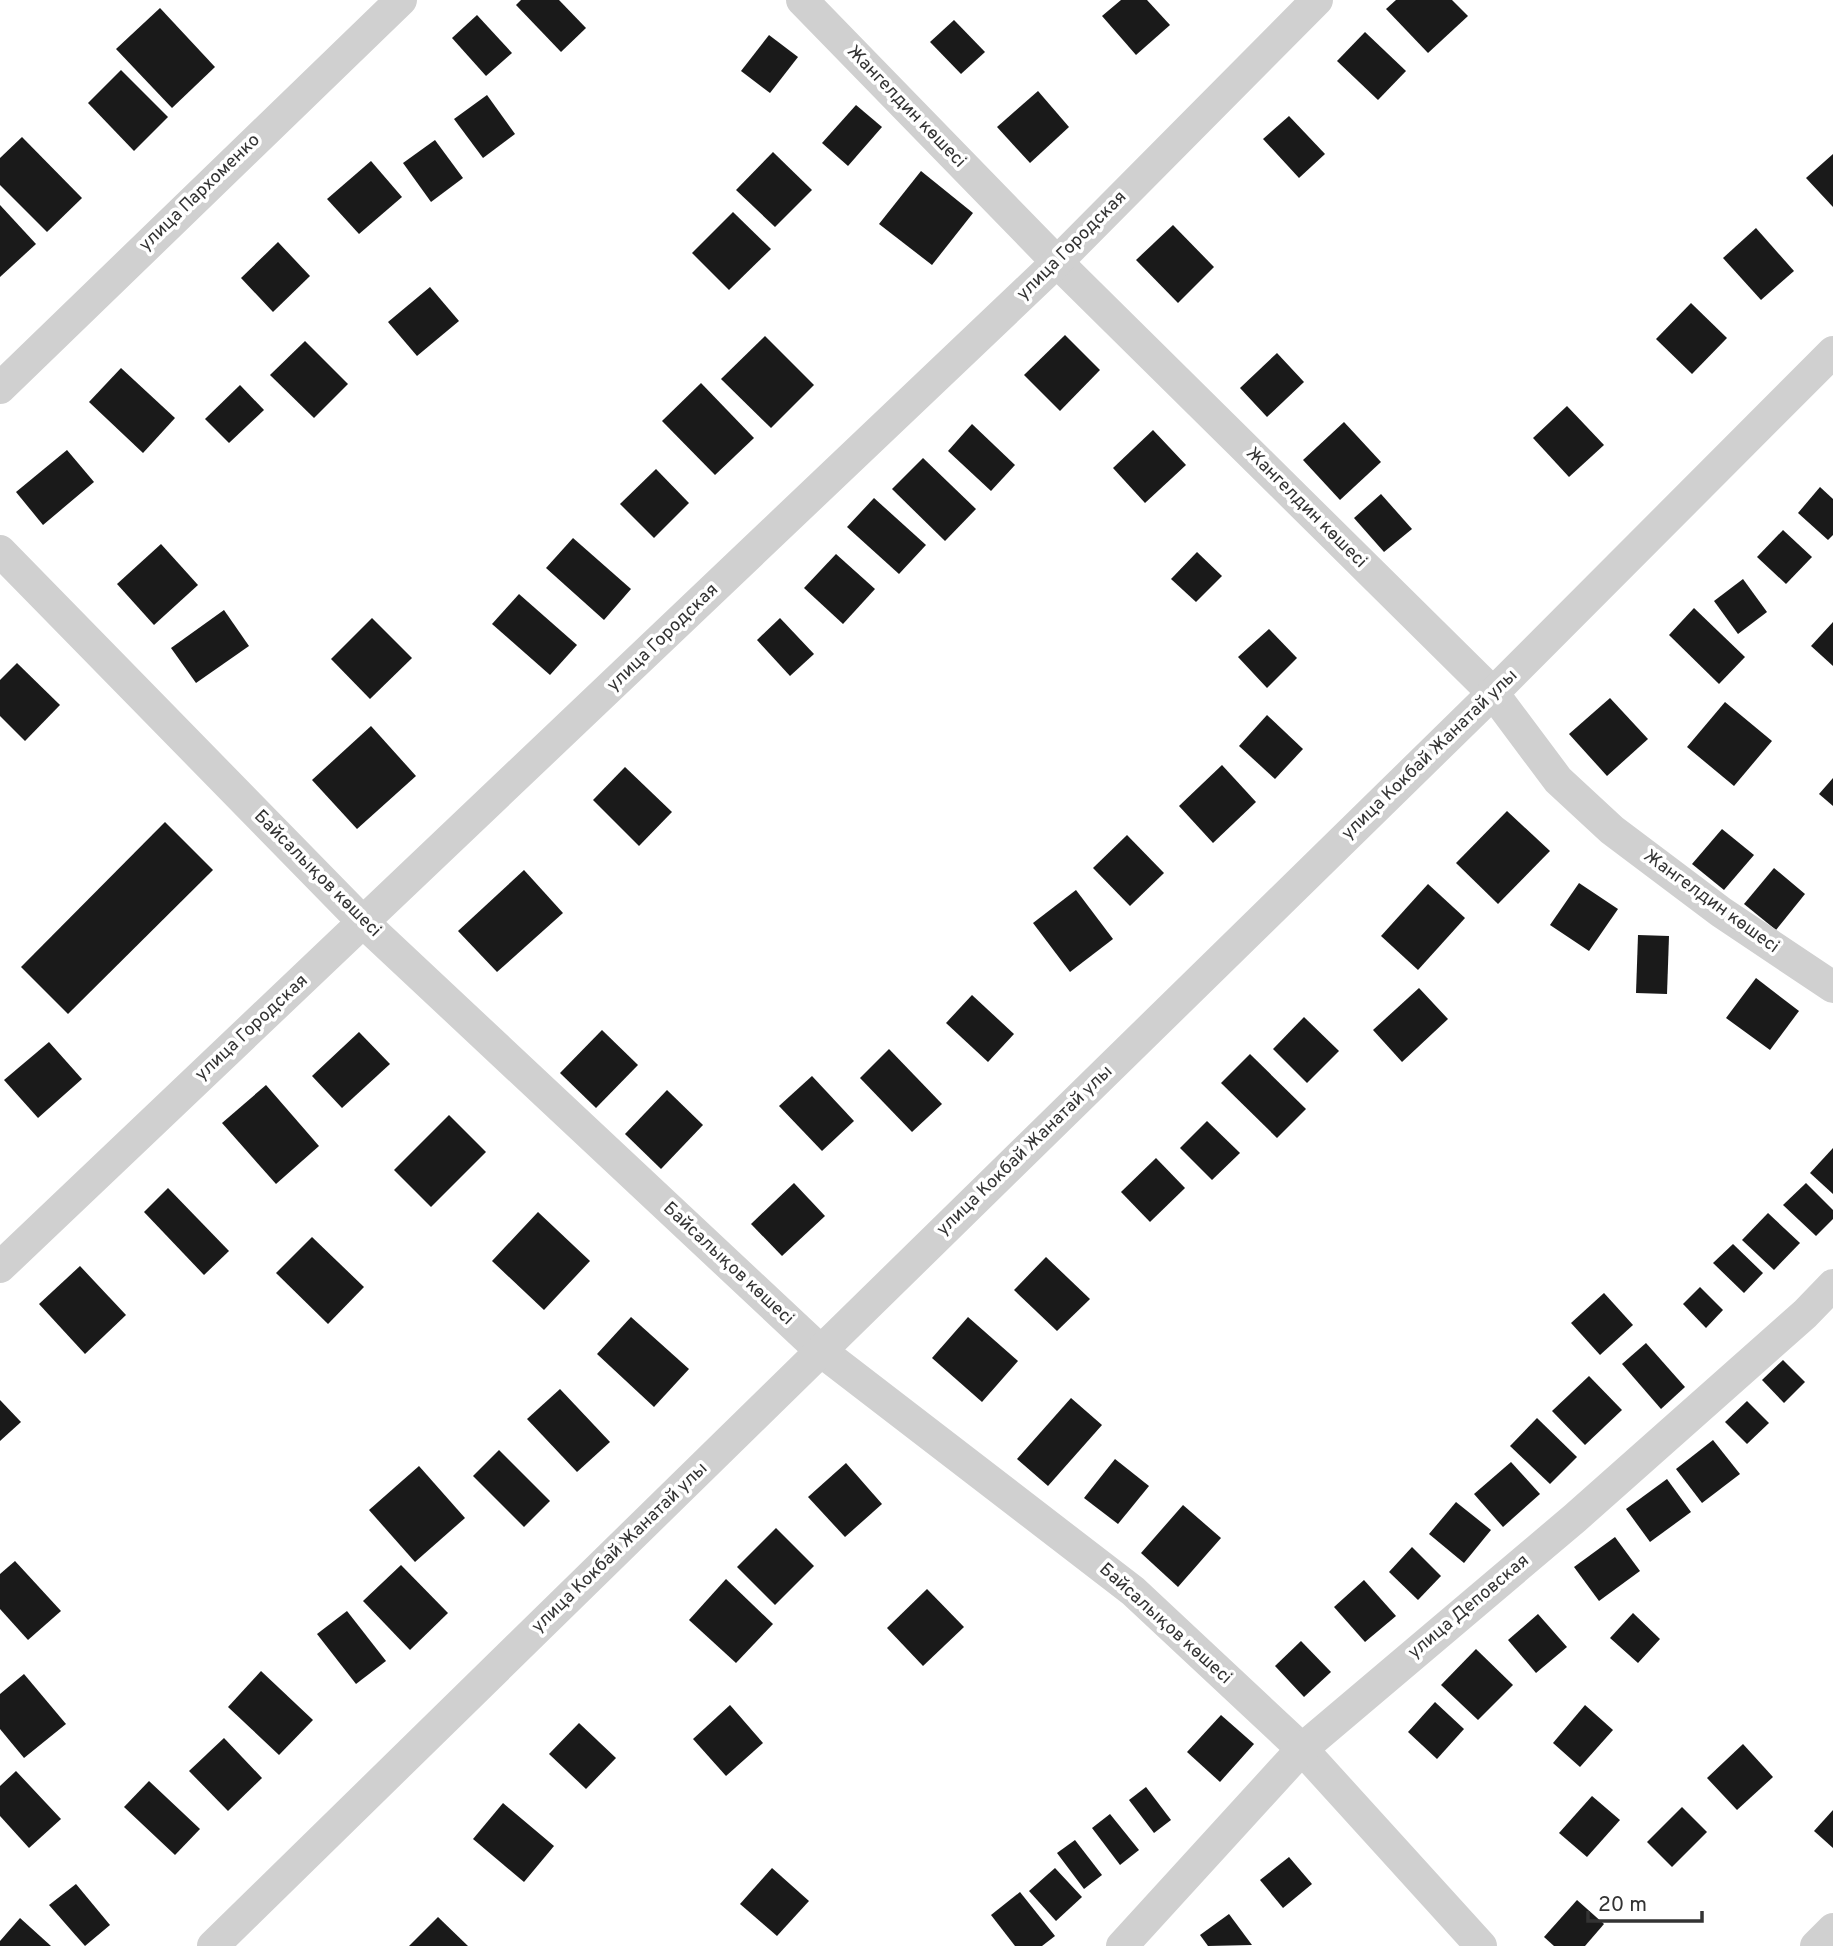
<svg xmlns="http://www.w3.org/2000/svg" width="1833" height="1946" font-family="Overpass,sans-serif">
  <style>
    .building { fill: #1a1a1a }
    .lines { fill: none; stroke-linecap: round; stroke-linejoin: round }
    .minor { stroke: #d0d0d0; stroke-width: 32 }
    .labels { text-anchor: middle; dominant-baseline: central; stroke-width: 7; stroke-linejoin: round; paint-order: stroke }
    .street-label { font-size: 18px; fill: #333; stroke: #fff }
  </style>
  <rect width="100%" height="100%" fill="#fff"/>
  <!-- building -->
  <g class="building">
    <polygon points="521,0 559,0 586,28 561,52 516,5"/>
    <polygon points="1121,0 1147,0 1170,25 1136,55 1102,16"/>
    <polygon points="1396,0 1452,0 1468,16 1428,53 1386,9"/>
    <polygon points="160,8 215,67 172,108 116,49"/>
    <polygon points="477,15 512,53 486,76 452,38"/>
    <polygon points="954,20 985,52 961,74 930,42"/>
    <polygon points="1365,32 1406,71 1378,100 1337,61"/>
    <polygon points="769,35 798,57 770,93 741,71"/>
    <polygon points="121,70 168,117 134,151 88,103"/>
    <polygon points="1038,91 1069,127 1030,163 997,127"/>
    <polygon points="487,95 515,134 483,158 454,119"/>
    <polygon points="856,105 882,127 848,166 822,143"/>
    <polygon points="1289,116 1325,154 1299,178 1263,139"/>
    <polygon points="22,137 82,198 47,232 0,185 0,158"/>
    <polygon points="435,140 463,178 431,202 403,163"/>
    <polygon points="773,152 812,190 775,227 736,190"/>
    <polygon points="1833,154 1833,207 1806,178"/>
    <polygon points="371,161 402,197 359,234 327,199"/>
    <polygon points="921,171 973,213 932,265 879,224"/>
    <polygon points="0,205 36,244 0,277"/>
    <polygon points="733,212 771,249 729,290 692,253"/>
    <polygon points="1173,225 1214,267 1178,303 1136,260"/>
    <polygon points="1756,228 1794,271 1761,300 1723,258"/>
    <polygon points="278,242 310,276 273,312 241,278"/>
    <polygon points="430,287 459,321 417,356 388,322"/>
    <polygon points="1691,303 1727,338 1692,374 1656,339"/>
    <polygon points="1065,335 1100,370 1060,411 1024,375"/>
    <polygon points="765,336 814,385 771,428 721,379"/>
    <polygon points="305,341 348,384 314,418 270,375"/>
    <polygon points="1277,353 1304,382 1267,417 1240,388"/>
    <polygon points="121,368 175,418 143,453 89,402"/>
    <polygon points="701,383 754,438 715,475 662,421"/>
    <polygon points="240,385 264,410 229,443 205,419"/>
    <polygon points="1567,406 1604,445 1569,477 1533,438"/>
    <polygon points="1344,422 1381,462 1340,500 1303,460"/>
    <polygon points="972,424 1015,465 991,491 948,451"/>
    <polygon points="1153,430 1186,465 1145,503 1113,468"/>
    <polygon points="67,450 94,482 43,525 16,492"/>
    <polygon points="923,458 976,509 945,541 892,489"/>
    <polygon points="656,469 689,503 654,538 620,504"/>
    <polygon points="1820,487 1833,499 1833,535 1828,540 1798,513"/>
    <polygon points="1381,494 1412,529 1384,552 1354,518"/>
    <polygon points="874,498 926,545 899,574 847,527"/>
    <polygon points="1783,530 1812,557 1786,584 1757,557"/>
    <polygon points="573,538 631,589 604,620 546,568"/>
    <polygon points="161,544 198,585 154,625 117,584"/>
    <polygon points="1197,552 1222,576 1196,602 1171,579"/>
    <polygon points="836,554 875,589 843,624 804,588"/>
    <polygon points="1743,579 1767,612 1738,634 1714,601"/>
    <polygon points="519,594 577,645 550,675 492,624"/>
    <polygon points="1694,608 1745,657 1719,684 1669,635"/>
    <polygon points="224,610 249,646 196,683 171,648"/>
    <polygon points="372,618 412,658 370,699 331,659"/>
    <polygon points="780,618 814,654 790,676 757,640"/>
    <polygon points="1833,622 1833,666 1811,646"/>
    <polygon points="1269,629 1297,658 1267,688 1238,657"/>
    <polygon points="17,663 60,705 25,741 0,716 0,680"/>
    <polygon points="1610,698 1648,739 1607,776 1569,734"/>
    <polygon points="1725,702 1772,741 1734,786 1687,747"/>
    <polygon points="1267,715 1303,749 1275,779 1239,746"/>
    <polygon points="371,726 416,776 357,829 312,780"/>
    <polygon points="1222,765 1256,802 1213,843 1179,806"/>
    <polygon points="625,767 672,812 639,846 593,800"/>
    <polygon points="1833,778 1833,806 1819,794"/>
    <polygon points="1507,811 1550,851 1498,904 1456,863"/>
    <polygon points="165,822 213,870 68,1014 21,967"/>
    <polygon points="1722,829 1754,855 1724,890 1692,864"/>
    <polygon points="1127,835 1164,873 1130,906 1093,868"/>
    <polygon points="1774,868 1805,894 1776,930 1744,904"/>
    <polygon points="524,870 563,913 497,972 458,931"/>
    <polygon points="1579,883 1618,909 1589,951 1550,925"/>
    <polygon points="1428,884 1465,918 1418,970 1381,936"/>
    <polygon points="1076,890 1113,939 1070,972 1033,923"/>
    <polygon points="1638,935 1669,936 1667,994 1636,993"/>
    <polygon points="1756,978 1799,1011 1770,1050 1726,1018"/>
    <polygon points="1419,988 1448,1019 1402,1062 1373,1030"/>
    <polygon points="972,995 1014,1034 988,1062 946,1023"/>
    <polygon points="1304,1017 1339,1051 1307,1083 1273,1049"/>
    <polygon points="602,1030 638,1065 596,1108 560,1073"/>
    <polygon points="359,1032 390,1064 342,1108 312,1076"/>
    <polygon points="49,1042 82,1079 38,1118 4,1080"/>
    <polygon points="889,1049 942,1104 912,1132 860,1078"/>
    <polygon points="1250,1054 1306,1109 1277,1138 1221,1083"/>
    <polygon points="812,1076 854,1121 822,1151 779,1106"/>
    <polygon points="266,1085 319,1146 276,1184 222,1123"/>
    <polygon points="667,1090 703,1125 661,1169 625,1134"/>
    <polygon points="449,1115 486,1152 431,1207 394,1170"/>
    <polygon points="1207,1121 1240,1153 1212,1180 1180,1148"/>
    <polygon points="1833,1148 1833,1194 1810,1173"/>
    <polygon points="1156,1158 1185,1188 1150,1222 1121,1192"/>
    <polygon points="794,1183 825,1216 782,1256 751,1224"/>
    <polygon points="1806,1183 1833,1210 1833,1219 1816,1236 1783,1205"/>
    <polygon points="168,1188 229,1251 204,1275 144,1212"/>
    <polygon points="538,1212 590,1261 544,1310 492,1261"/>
    <polygon points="1768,1213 1800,1243 1774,1270 1742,1240"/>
    <polygon points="312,1237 364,1287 328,1324 276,1273"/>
    <polygon points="1733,1244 1763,1273 1744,1293 1713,1263"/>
    <polygon points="1046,1257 1090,1299 1057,1331 1014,1290"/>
    <polygon points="80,1266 126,1315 85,1354 39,1304"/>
    <polygon points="1700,1287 1723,1310 1706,1328 1683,1304"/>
    <polygon points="1604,1293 1633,1325 1600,1355 1571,1323"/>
    <polygon points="631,1317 689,1369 654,1407 597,1354"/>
    <polygon points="968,1317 1018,1361 982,1402 932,1358"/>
    <polygon points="1646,1343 1685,1387 1661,1409 1622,1364"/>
    <polygon points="1783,1360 1805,1382 1784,1403 1762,1380"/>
    <polygon points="1589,1376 1622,1410 1585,1445 1552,1411"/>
    <polygon points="560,1389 610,1442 577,1472 527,1419"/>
    <polygon points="1071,1398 1102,1425 1048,1486 1017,1459"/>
    <polygon points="0,1400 21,1422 0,1441"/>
    <polygon points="1747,1401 1769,1423 1747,1444 1725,1422"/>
    <polygon points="1537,1418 1577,1457 1550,1484 1510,1446"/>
    <polygon points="1713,1440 1740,1474 1702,1503 1676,1469"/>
    <polygon points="499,1450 550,1501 524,1527 473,1476"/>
    <polygon points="1115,1459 1149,1486 1118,1524 1084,1498"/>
    <polygon points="1511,1462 1540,1494 1503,1527 1474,1494"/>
    <polygon points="846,1463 882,1504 845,1537 808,1497"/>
    <polygon points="419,1466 465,1518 415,1562 369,1510"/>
    <polygon points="1667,1479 1691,1512 1650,1542 1626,1509"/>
    <polygon points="1456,1502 1491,1530 1464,1563 1429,1534"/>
    <polygon points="1183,1505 1221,1538 1178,1587 1141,1553"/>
    <polygon points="776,1528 814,1566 775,1605 737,1567"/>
    <polygon points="1615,1537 1640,1571 1599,1601 1574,1567"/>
    <polygon points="1412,1547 1441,1576 1418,1600 1389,1572"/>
    <polygon points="15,1561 61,1611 28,1640 0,1609 0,1574"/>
    <polygon points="401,1565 448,1613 410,1650 363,1601"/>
    <polygon points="726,1579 773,1624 736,1663 689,1620"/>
    <polygon points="1364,1580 1396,1616 1365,1642 1334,1607"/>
    <polygon points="927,1589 964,1627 923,1666 887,1628"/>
    <polygon points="347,1611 386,1661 356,1684 317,1634"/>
    <polygon points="1633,1613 1660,1639 1638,1663 1610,1638"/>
    <polygon points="1538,1614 1567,1647 1536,1673 1508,1640"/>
    <polygon points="1301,1641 1331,1672 1304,1697 1275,1666"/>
    <polygon points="1476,1649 1513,1685 1478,1720 1441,1685"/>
    <polygon points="261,1671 313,1720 279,1755 228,1707"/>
    <polygon points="24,1674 66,1724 24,1758 0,1729 0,1694"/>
    <polygon points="1435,1702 1464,1729 1437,1759 1408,1732"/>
    <polygon points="730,1705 763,1743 726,1776 693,1739"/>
    <polygon points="1585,1705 1613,1730 1580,1767 1553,1743"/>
    <polygon points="1221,1715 1254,1744 1220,1782 1187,1752"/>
    <polygon points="579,1723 616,1758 586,1789 549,1754"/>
    <polygon points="224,1738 262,1778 228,1811 189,1771"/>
    <polygon points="1743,1744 1773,1777 1737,1810 1707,1778"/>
    <polygon points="16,1771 61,1819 29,1848 0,1816 0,1786"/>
    <polygon points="149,1781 200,1829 175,1855 124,1807"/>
    <polygon points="1146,1787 1171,1820 1154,1833 1129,1800"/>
    <polygon points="1592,1796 1620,1820 1587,1857 1559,1833"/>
    <polygon points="503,1803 554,1846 524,1882 473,1839"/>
    <polygon points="1682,1807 1707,1832 1672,1867 1647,1842"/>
    <polygon points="1833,1810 1833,1848 1814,1831"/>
    <polygon points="1110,1814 1139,1850 1120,1865 1092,1828"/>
    <polygon points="1075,1840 1102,1875 1084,1889 1057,1853"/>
    <polygon points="1289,1857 1312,1884 1283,1908 1260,1880"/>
    <polygon points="772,1868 809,1901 777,1936 740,1904"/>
    <polygon points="1055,1868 1082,1897 1056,1921 1029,1891"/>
    <polygon points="76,1884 110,1925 85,1946 49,1905"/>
    <polygon points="1020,1892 1055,1936 1042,1946 1015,1946 991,1915"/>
    <polygon points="1577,1900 1604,1924 1585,1946 1554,1946 1544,1937"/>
    <polygon points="1229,1914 1252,1945 1208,1946 1200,1935"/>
    <polygon points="438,1917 468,1946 409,1946"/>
    <polygon points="20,1918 51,1946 0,1946 0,1941"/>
  </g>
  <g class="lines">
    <!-- minor -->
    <g class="minor">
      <polyline points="802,0 1057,262 1493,693 1558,780 1612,830 1721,912 1833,987"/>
      <polyline points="0,388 401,0"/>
      <polyline points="0,551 364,923 821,1351 1133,1591 1302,1749 1481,1946"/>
      <polyline points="0,1267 1057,262 1317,0"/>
      <polyline points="213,1946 1493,693 1833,352"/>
      <polyline points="1122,1946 1302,1749 1575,1518 1805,1314 1833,1285"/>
      <polyline points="1816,1946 1833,1929"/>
    </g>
  </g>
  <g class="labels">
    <!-- street labels -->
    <g class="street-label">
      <text transform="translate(906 107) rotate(46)">Жангелдин көшесі</text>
      <text transform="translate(200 193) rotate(-44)">улица Пархоменко</text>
      <text transform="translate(1072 246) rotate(-45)">улица Городская</text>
      <text transform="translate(1306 508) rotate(45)">Жангелдин көшесі</text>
      <text transform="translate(663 638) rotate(-44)">улица Городская</text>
      <text transform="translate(1430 755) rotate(-44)">улица Кокбай Жанатай улы</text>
      <text transform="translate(317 874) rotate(45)">Байсалықов көшесі</text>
      <text transform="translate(1711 902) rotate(36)">Жангелдин көшесі</text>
      <text transform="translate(252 1028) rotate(-43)">улица Городская</text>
      <text transform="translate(1025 1151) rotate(-44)">улица Кокбай Жанатай улы</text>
      <text transform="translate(728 1264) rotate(43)">Байсалықов көшесі</text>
      <text transform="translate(620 1548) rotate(-44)">улица Кокбай Жанатай улы</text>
      <text transform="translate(1469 1607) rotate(-40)">улица Деповская</text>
      <text transform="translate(1165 1624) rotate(42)">Байсалықов көшесі</text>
    </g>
  </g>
  <!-- scale -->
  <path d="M1588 1911v10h114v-10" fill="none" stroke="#333333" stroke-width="3.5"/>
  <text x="1598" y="1911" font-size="21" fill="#333333" stroke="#ffffff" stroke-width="5" paint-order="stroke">20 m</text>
</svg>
